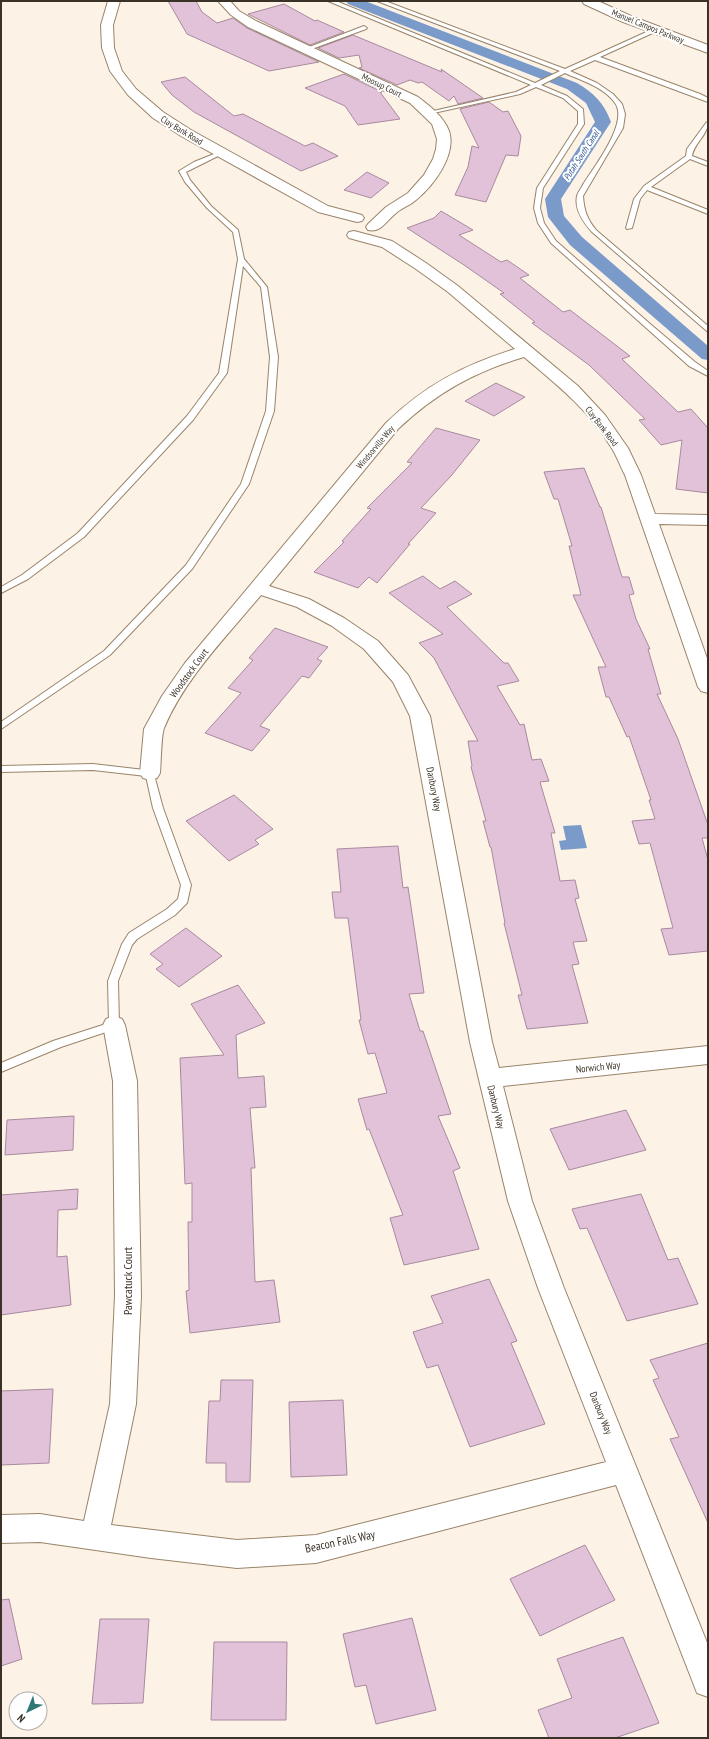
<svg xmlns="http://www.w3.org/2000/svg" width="709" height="1739" font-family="'PT Sans Narrow',sans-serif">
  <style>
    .water { fill: #7a9aca }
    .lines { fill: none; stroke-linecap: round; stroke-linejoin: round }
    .canal { fill: #7a9aca; fill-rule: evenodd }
    .building { fill: #e2c2d8; stroke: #a88a9f }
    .service-casing { stroke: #9a8469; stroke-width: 2 }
    .minor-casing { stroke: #9a8469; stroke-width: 2 }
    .secondary-casing { stroke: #9a8469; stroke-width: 2 }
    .service { fill: #fff; fill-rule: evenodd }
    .minor { fill: #fff; fill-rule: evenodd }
    .secondary { fill: #fff; fill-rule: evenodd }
    .labels { text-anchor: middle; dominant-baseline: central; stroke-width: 4; stroke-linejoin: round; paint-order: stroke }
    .far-street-label { font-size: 9px; fill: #3b3227; stroke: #fff }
    .far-water-label { font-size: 9px; font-style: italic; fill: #2c5592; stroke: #fff }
    .street-label { font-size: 10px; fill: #3b3227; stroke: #fff }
    .near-street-label { font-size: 12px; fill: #3b3227; stroke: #fff }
  </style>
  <rect width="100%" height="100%" fill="#fcf2e6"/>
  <!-- water -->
  <polygon class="water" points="581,825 587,848 561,850 559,841 566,840 563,826"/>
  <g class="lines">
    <!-- canal -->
    <path class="canal" d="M346,1H365L577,83C594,93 604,103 611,122L561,199L564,216L582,237L708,346V360L702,359L570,245L548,217L545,199L595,122L586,103L567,89L348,4Z"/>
  </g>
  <!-- building -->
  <g class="building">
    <polygon points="168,1 196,1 202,12 217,23 233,18 247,28 319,62 269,71 187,34"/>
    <polygon points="284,4 315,21 317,20 344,32 310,45 248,14"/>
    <polygon points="353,35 442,72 441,69 483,98 458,104 454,96 449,101 422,82 418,83 410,80 397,85 359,68 362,67 359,55 339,58 318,48"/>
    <polygon points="344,74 382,92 380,92 400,119 358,125 345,106 305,88"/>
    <polygon points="185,77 234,116 243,114 305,146 313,143 338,156 301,171 194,112 172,95 161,82"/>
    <polygon points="489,102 503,112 508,111 521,136 518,156 506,155 486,202 455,195 468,167 472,146 479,148 460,109"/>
    <polygon points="367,172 389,183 371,198 344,190"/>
    <polygon points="441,211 473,230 459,235 501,262 507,260 529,275 520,278 563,312 570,310 630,356 622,359 678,412 691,409 708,428 708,493 676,489 682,440 661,445 639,420 645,419 589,365 532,323 535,322 500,294 504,293 464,265 407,228 434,218"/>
    <polygon points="496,383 525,397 494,416 465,401"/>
    <polygon points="436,428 480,440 451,476 421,508 436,513 408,544 410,544 377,583 369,577 358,588 314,572 344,542 342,541 371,509 367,508 412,463 407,462"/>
    <polygon points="584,468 600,507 601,507 622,577 629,577 634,594 629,595 636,619 650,649 648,649 661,694 657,694 678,739 708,825 708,838 702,838 708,860 708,951 669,955 661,929 673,928 650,843 639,844 632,821 655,819 649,800 651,800 629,736 627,737 609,697 606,697 598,667 606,667 573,595 581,595 569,546 572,546 558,499 554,499 544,472"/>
    <polygon points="423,576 440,589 455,581 472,594 447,607 504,663 508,663 519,681 497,686 520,725 524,724 532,760 541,759 549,781 540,782 555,833 551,833 560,881 575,880 579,898 575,899 587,941 573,942 579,964 572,965 588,1023 527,1029 518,995 522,995 504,923 505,923 491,847 490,847 483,821 486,821 471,767 472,766 468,741 478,741 434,658 419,643 443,634 389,593"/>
    <polygon points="275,628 328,647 317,659 322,661 309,678 302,676 260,726 270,730 252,751 205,733 241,693 228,688 253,660 249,658"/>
    <polygon points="234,795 273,829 255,840 259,844 229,861 186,821"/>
    <polygon points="398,846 403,888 408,887 424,993 409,994 420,1031 423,1031 451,1114 438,1116 460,1168 453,1171 479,1249 404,1265 390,1218 403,1215 369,1129 367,1130 358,1099 387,1093 375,1053 368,1054 359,1020 361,1020 348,918 335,918 332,892 341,892 337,849"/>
    <polygon points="186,928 222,956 179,987 156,969 163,964 150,954"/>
    <polygon points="238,985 265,1023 236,1035 238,1078 264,1076 266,1107 250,1108 255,1168 251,1168 255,1282 274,1280 280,1322 190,1333 186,1291 189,1290 188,1222 192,1222 192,1183 185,1184 180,1058 224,1055 191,1004"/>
    <polygon points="626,1110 646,1150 569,1170 550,1129"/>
    <polygon points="74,1116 73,1150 5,1155 7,1120"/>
    <polygon points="78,1189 77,1209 58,1210 57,1257 67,1256 71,1305 1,1315 1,1195"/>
    <polygon points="641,1194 668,1260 678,1258 698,1304 627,1321 587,1228 580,1229 572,1209"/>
    <polygon points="489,1279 517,1341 511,1343 545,1424 470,1447 438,1365 427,1368 413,1332 443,1323 431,1296"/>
    <polygon points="708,1343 708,1523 670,1439 679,1437 653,1380 659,1378 650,1360"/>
    <polygon points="221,1380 253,1380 250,1482 226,1482 226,1463 206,1463 209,1401 220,1401"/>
    <polygon points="53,1389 49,1463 1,1465 1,1391"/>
    <polygon points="343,1400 347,1475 291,1477 289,1402"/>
    <polygon points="585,1545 615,1600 540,1636 510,1579"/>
    <polygon points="9,1599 22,1659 1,1666 1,1600"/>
    <polygon points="412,1618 436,1710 376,1724 366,1685 355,1687 343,1634"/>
    <polygon points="100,1619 149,1619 143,1703 92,1704"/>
    <polygon points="623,1637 659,1723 615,1738 549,1738 538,1710 572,1698 557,1659"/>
    <polygon points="214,1642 287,1642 286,1720 211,1720"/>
  </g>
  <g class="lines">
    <!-- service casing -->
    <g class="service-casing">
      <g id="service">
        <path d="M328,1H336L535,83L560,71L377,1H385L565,69L653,29H657V31L600,57L700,94L708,98V102L595,60L570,71L597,83L613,94L622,104L625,114L623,128L583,196C584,210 587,219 596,230L708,326V332L592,232C584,223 574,210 577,196C578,192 582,187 584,183C595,166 629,122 615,103C604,87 582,81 565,73L541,85L567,96L583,109L584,124L543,188L540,208L544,223L556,241L649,323L695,362L708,371V376L689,366L551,243L538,223L534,208L537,188L578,124V111L563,98L536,87L520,94L429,114V112L516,92L531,85Z"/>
        <polygon points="364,26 367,28 366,29 309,50 304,49"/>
        <path d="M708,122C708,135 694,143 692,156L708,162V166L690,159L651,187L708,210V214L647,190L640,199L632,228L627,229L626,228L634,199L644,186L686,156L687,149L706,123Z"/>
        <polygon points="219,152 224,153 186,172 190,180 211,206 238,230 244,259 267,287 278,357 274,411 249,484 192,569 110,655 1,729 1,722 104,651 186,565 241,484 266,411 270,357 261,287 243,266 227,373 193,420 84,537 28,579 1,593 1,587 22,575 78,533 187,416 219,373 238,259 233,232 207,208 185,182 179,171 194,162"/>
        <polygon points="93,764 153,771 163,808 191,885 187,903 175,915 137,939 132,945 118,981 119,1025 118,1028 61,1047 1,1072 1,1063 53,1041 109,1023 108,981 122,944 129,933 167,909 178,899 181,885 153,808 146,776 93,770 1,772 1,766"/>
      </g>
    </g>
    <!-- minor casing -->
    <g class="minor-casing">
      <g id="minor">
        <polygon points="108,1 120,1 113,25 114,48 122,71 136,89 163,112 191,130 328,206 362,215 364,218 362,221 357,222 318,212 181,136 153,118 128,95 110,71 102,48 101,25"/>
        <path d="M218,1H230L239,11L256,21L418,97C430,106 444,117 449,131C457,155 433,186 416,200C409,206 401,208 395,214C386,221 381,233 368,230L366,227L368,224L386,207L408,193L424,175L433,159L436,149L437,139L432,124L410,103L248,27L231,15Z"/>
        <path d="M354,231L392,241L426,263L458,286L578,386L605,415L628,448L641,475L655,514L708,515V525L659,524L708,661V693L701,691L698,687L625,475C620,466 617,456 611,447C589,410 556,384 524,357C474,372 436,393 398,429L269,586L309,599L344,618L378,641L408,675L430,716L492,1042L499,1068L708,1046V1064L503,1086L532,1201L564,1288L708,1645V1697L697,1693L616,1485L316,1563L237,1568L151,1558L40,1542L1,1543V1515L40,1514L84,1521L110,1404L115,1296L113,1081L103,1025L106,1019L114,1016L122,1019L125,1025L137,1081L141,1296L136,1404L111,1525L237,1540L316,1535L606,1462L538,1288L508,1201L470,1042L410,716L393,682L364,649L332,626L297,607L261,595C227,636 185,678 164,728C161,737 161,762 160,773L157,778L150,780L143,778L140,773L144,729L162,696L185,663L386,423C425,385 464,365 515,349L448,292L416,269L382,247L349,238L347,235L349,232Z"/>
      </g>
    </g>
    <!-- secondary casing -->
    <g class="secondary-casing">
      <polygon id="secondary" points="582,1 598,1 631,16 708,45 708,53 623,22 584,4"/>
    </g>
    <!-- service -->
    <use href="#service" class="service"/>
    <!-- minor -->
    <use href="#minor" class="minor"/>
    <!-- secondary -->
    <use href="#secondary" class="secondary"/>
  </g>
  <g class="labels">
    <!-- far-street labels -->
    <g class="far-street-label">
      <text transform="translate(648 26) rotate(22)">Manuel Campos Parkway</text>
      <text transform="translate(382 85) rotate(26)">Moosup Court</text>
      <text transform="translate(182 130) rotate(31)">Clay Bank Road</text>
      <text transform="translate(602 426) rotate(52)">Clay Bank Road</text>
      <text transform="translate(375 447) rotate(-50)">Windsorville Way</text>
    </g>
    <!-- far-water labels -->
    <g class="far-water-label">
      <text transform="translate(581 155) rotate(-57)">Putah South Canal</text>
    </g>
    <!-- street labels -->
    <g class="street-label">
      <text transform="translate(189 673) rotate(-54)">Woodstock Court</text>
      <text transform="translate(434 789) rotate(79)">Danbury Way</text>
      <text transform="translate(598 1067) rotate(-6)">Norwich Way</text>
      <text transform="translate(496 1107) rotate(76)">Danbury Way</text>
      <text transform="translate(601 1413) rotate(68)">Danbury Way</text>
    </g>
    <!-- near-street labels -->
    <g class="near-street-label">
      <text transform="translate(127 1281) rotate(-90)">Pawcatuck Court</text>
      <text transform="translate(340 1541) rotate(-12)">Beacon Falls Way</text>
    </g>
  </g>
  <!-- border -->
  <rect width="709" height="1739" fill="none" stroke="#3b3227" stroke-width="4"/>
  <!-- north arrow -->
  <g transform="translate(28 1711) rotate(223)"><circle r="19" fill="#ffffff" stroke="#b1ada9"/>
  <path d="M0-3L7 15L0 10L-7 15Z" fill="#2f7875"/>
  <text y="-6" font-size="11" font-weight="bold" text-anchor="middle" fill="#3b3227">N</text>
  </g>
</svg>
